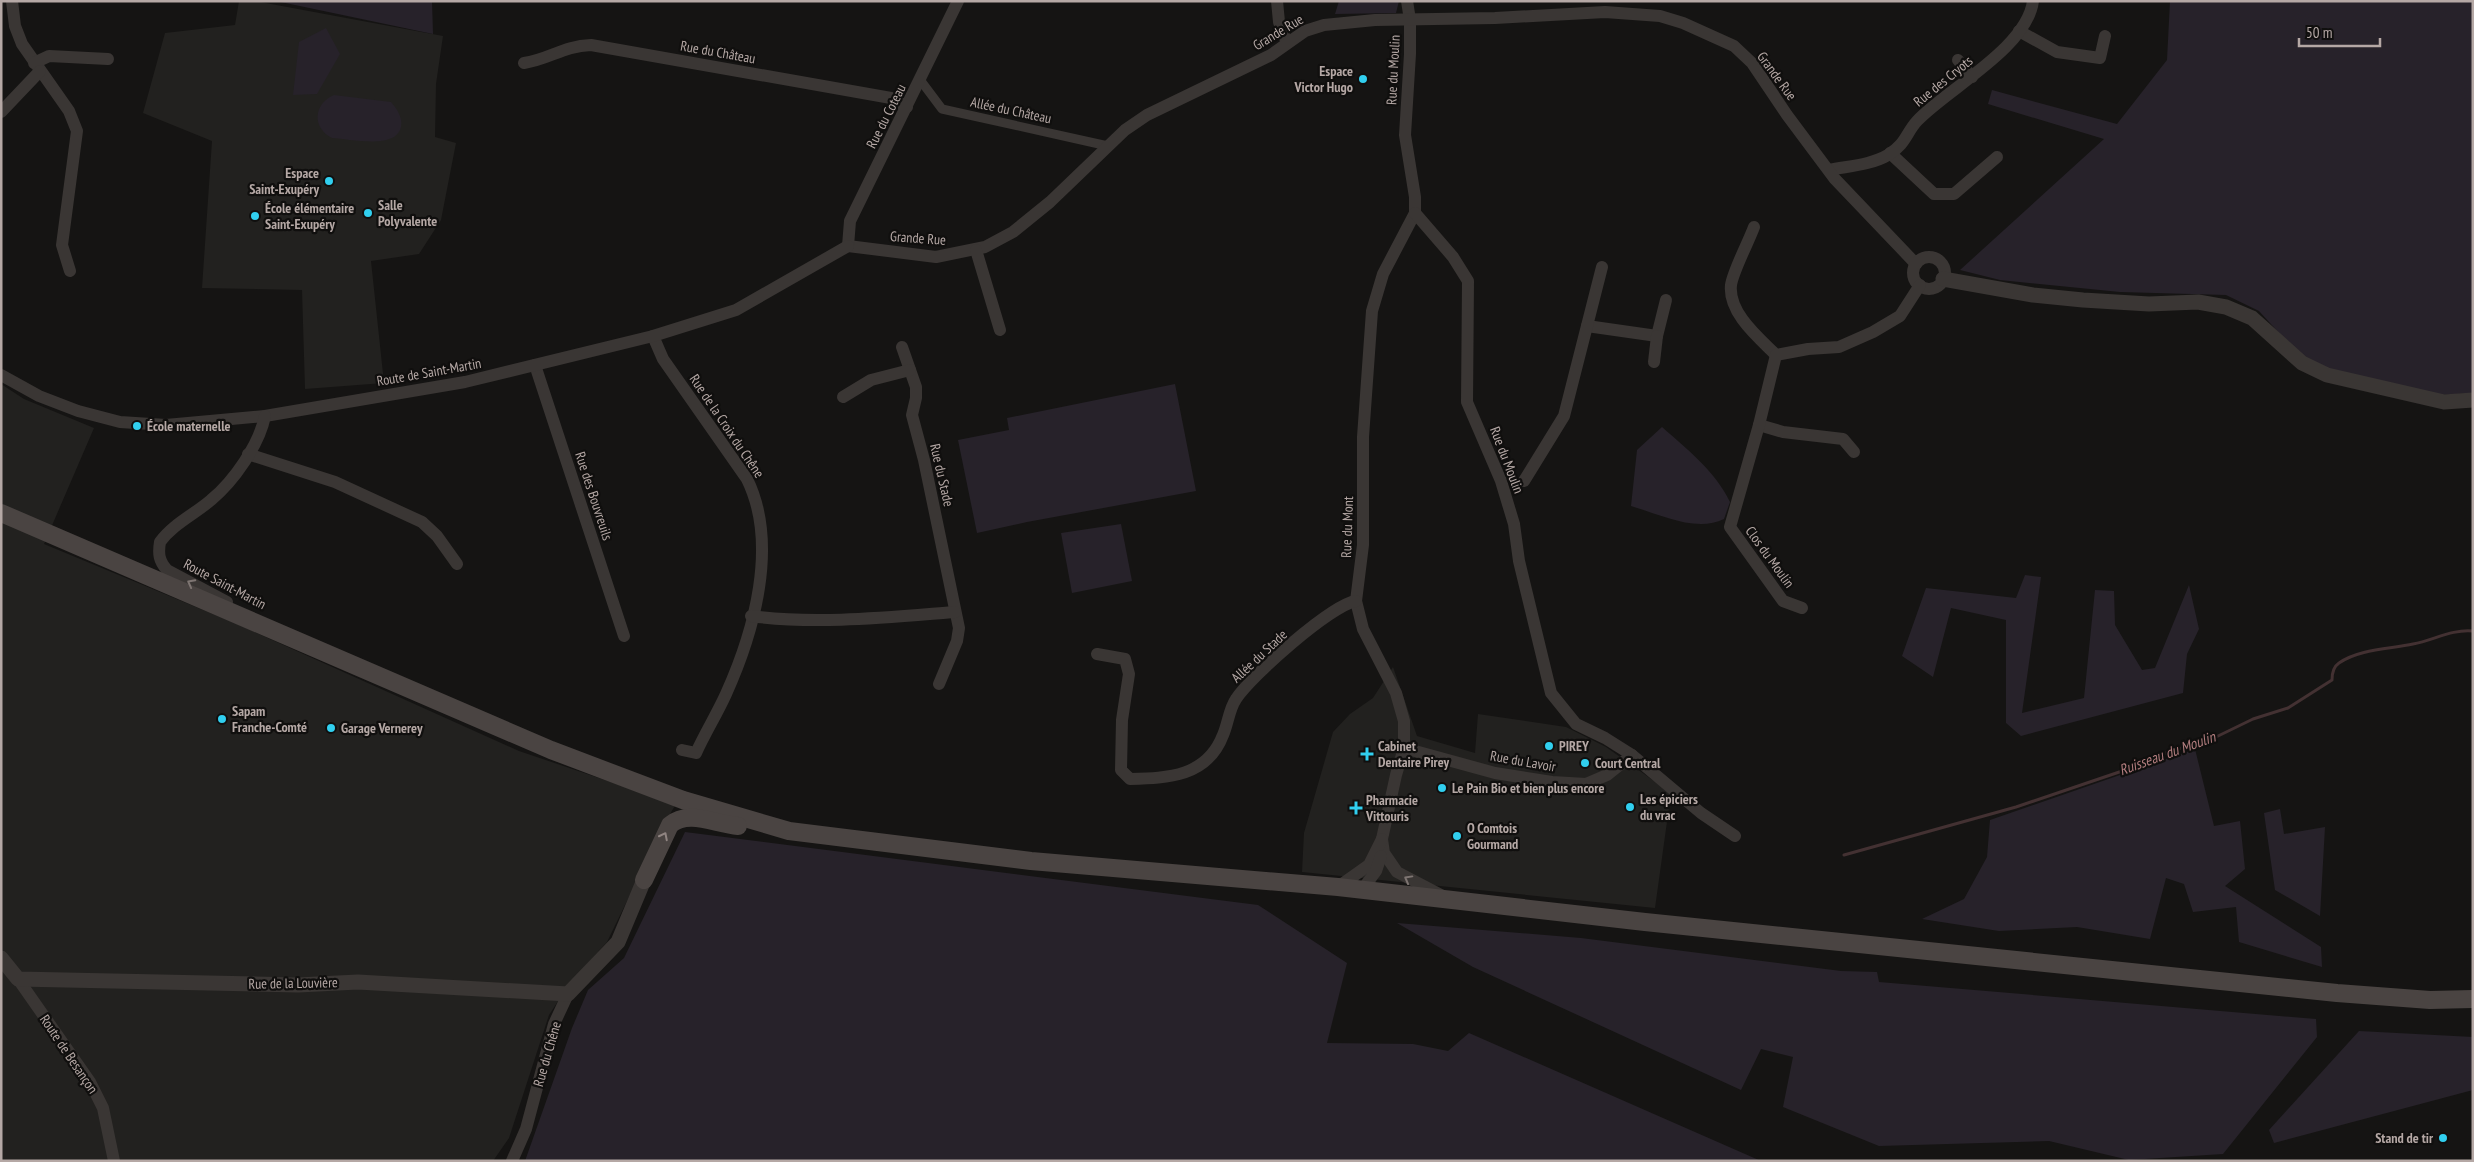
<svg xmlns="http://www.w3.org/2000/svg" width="2474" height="1162" font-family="'PT Sans Narrow',sans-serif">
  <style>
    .built { fill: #22211f }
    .green { fill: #27222a }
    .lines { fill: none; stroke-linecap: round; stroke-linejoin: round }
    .stream { stroke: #433132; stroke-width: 3 }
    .pedestrian { stroke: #3a3634; stroke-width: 9 }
    .minor { stroke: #3a3634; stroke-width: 12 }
    .tertiary { stroke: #3a3634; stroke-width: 15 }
    .secondary { stroke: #4a4442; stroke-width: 18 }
    .oneway { stroke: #7e7572 }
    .oneway2 { stroke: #908582 }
    .poi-dot { fill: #31cfef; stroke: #100f0e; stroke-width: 2 }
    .labels { text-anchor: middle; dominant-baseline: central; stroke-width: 4.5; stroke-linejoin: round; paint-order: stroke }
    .street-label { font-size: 14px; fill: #b5a8a5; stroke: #100f0e }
    .poi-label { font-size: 14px; font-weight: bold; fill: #b5a8a5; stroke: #100f0e; text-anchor: start }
    .water-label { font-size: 15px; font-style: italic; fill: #b07c7d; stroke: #100f0e }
  </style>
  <rect width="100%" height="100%" fill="#151413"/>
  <!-- built -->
  <g class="built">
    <polygon points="239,1 255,1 443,36 436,84 435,137 456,143 441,220 419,254 371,261 384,383 305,389 302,290 202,288 212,141 143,113 165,33 235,25"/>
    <polygon points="1,384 24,399 94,428 44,544 237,624 519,751 676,804 667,819 607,942 570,983 549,1015 509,1138 493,1161 1,1161"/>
    <polygon points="1393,667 1417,736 1475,753 1478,714 1566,727 1606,747 1671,793 1655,908 1302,872 1304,833 1333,732 1350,714 1373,698"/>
  </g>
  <!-- green -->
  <g class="green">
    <polygon points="276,1 432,1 433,34"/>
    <polygon points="1339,1 1399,1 1396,13 1335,14"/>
    <polygon points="2170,1 2473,1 2473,393 2440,395 2343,375 2300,356 2259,311 2226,295 2120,292 2000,280 1960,270 2104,139 1988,104 1992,90 2117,124 2167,60"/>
    <polygon points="326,28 340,54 317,94 293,95 299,42"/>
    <path d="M334,95L391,102C397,109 403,118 401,127C396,150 350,139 332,138C312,128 313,104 334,95Z"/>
    <polygon points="1175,384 1196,491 1027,522 977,533 958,440 1009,430 1007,418"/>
    <path d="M1662,427C1687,449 1715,471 1730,502L1724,519C1696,533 1659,514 1631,506L1637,450Z"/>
    <polygon points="1121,524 1132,581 1072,593 1061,533"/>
    <polygon points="2025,575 2041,577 2022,713 2084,698 2095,590 2114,591 2115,625 2142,670 2155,668 2189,585 2199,629 2187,654 2183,693 2021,736 2006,723 2006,620 1951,608 1933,677 1902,656 1926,588 2016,598"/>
    <polygon points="2195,749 2214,826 2240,821 2245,869 2225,886 2321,947 2322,967 2239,942 2236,907 2193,912 2184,884 2166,878 2150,939 2077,927 1999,931 1922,919 1964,899 1987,857 1990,820"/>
    <polygon points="2280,809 2284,834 2325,827 2320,916 2275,890 2264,813"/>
    <polygon points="685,832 1258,905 1347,963 1327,1043 1413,1044 1448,1051 1469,1033 1761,1161 525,1161 572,1028 588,990 624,958"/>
    <polygon points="1397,923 1581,938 1841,971 1877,972 1879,982 2316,1019 2317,1037 2223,1154 2129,1160 2049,1141 1879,1146 1783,1107 1793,1057 1761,1049 1741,1090 1473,967"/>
    <polygon points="2359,1031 2473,1037 2473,1090 2274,1143 2269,1130"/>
  </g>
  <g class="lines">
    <!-- stream -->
    <path class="stream" d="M1844,855L2016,807L2134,767L2163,754L2216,737L2253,719L2288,708L2332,680C2332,673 2333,667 2339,663C2359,649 2390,649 2413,644C2434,640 2452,629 2473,631"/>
    <!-- pedestrian -->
    <polyline class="pedestrian" points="921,81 942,109 1108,146"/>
    <!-- minor -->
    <g class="minor">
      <polyline points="12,1 15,26 22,44 69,111 77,131 62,245 70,271"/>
      <polyline points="1277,1 1279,22 1287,43"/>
      <polyline points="1407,1 1410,20 1410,54 1405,135 1415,197 1415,213 1383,274 1372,311 1363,437 1363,545 1356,601 1363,629 1396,693 1404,721 1404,748 1396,775 1382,839 1384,853 1397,872 1441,895"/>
      <polyline points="2019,31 2057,52 2100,58 2105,36"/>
      <polyline points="1958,60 1972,77"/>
      <polyline points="34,63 49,56 108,59"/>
      <path d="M524,63C550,59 563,46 591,45L891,98L907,107"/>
      <polyline points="1,112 40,71"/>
      <polyline points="1890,153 1934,194 1954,194 1997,157"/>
      <path d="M1829,170C1848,166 1871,165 1888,155C1906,144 1906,133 1917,121C1947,89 2027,48 2033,1"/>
      <polyline points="1415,213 1453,257 1468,281 1467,402 1501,481 1514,524 1519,561 1551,693 1576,724 1605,738 1632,755 1701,813 1735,836"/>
      <path d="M1754,227C1749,241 1733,271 1731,285C1728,313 1759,338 1776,355"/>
      <polyline points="848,246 936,257 985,247 1013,232 1050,202 1125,130 1147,115 1271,55 1305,31 1324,25 1375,20 1495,18 1605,12 1660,16 1683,23 1734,46 1752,63 1787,115 1834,178 1916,264"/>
      <polyline points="848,246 850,221 958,1"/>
      <polyline points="976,250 1000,330"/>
      <circle cx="1929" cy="273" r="16"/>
      <polyline points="1587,326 1657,336 1666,300"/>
      <path d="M653,336L663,359L747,479C779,544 754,632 726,694C717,714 705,733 696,753L682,750"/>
      <polyline points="902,347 916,387 916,398 912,415 924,460 959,628 957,641 939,684"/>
      <polyline points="1654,362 1657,336"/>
      <polyline points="535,365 624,636"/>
      <polyline points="1,375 39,396 78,411 120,422 166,425 265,416 465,382 653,336 736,310 848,246"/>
      <polyline points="843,397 871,380 910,370"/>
      <polyline points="1759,425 1783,432 1843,439 1854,452"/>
      <polyline points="248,454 335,482 422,522 437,536 457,564"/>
      <polyline points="1524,481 1564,416 1602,267"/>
      <path d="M227,602L167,570C159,561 158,554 160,542C173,524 195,514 211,500C234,481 259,445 265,416"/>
      <polyline points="1802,608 1783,601 1730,527 1759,425 1776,355 1808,349 1839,347 1873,332 1900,316 1920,285"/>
      <path d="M751,616C816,625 891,617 955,612"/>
      <path d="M1097,654L1125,659L1129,674L1122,720L1121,770L1130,779C1168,778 1207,777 1223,735C1228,724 1229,709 1236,699C1251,676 1331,605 1356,601"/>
      <polyline points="1404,748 1495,773 1552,782 1586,784 1607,775 1632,755"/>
      <polyline points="1338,887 1369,865 1382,839"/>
      <polyline points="1362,890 1376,871 1381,856"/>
      <polyline points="18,979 90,1082 103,1108 114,1161"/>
      <polyline points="512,1161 526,1129 554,1024 568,994"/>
    </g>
    <!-- tertiary -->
    <g class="tertiary">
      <polyline points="1943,279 2033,295 2083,300 2149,304 2198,302 2226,307 2252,318 2302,363 2327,375 2444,402 2473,400"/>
      <polyline points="1,958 18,979 298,985 358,982 568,994 618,942 644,880"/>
    </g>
    <!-- secondary -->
    <g class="secondary">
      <polyline points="1,513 551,750 683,800 789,831 1031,861 1338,887 1645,922 2337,993 2430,1000 2473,999"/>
      <path d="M644,880L670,825C688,809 715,824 738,826"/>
    </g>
  </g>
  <!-- one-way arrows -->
  <defs><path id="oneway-chevron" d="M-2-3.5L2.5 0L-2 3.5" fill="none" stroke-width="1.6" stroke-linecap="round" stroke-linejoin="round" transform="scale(1.25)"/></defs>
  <g class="oneway">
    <use href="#oneway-chevron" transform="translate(191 583) rotate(-152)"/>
    <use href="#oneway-chevron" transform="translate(1408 879) rotate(-151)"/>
  </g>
  <use class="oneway2" href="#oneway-chevron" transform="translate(664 836) rotate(-63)"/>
  <!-- markers -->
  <g class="poi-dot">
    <circle cx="1363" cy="79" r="5"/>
    <circle cx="329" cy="181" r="5"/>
    <circle cx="368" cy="213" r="5"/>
    <circle cx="255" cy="216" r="5"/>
    <circle cx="137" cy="426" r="5"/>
    <circle cx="222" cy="719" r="5"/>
    <circle cx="331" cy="728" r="5"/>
    <circle cx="1549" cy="746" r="5"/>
    <path d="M1364.5 746.5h5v5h5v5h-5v5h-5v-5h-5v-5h5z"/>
    <circle cx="1585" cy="763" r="5"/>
    <circle cx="1442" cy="788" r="5"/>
    <circle cx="1630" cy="807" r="5"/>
    <path d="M1353.5 800.5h5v5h5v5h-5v5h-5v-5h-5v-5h5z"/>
    <circle cx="1457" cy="836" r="5"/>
    <circle cx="2443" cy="1138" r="5"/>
  </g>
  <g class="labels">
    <!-- street labels -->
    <g class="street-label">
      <text transform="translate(1278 32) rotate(-31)">Grande Rue</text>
      <text transform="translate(718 52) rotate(10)">Rue du Château</text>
      <text transform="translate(1393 70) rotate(-87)">Rue du Moulin</text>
      <text transform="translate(1777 76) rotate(54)">Grande Rue</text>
      <text transform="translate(1943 81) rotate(-39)">Rue des Cryots</text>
      <text transform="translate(1011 110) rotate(12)">Allée du Château</text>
      <text transform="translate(886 116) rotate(-63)">Rue du Coteau</text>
      <text transform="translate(918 238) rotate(4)">Grande Rue</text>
      <text transform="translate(429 372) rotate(-10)">Route de Saint-Martin</text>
      <text transform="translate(727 426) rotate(56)">Rue de la Croix du Chêne</text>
      <text transform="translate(1507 460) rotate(69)">Rue du Moulin</text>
      <text transform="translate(942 475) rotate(77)">Rue du Stade</text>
      <text transform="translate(594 496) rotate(72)">Rue des Bouvreuils</text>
      <text transform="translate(1347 527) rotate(-88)">Rue du Mont</text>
      <text transform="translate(1770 557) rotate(54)">Clos du Moulin</text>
      <text transform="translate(225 584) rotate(28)">Route Saint-Martin</text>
      <text transform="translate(1259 656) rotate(-43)">Allée du Stade</text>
      <text transform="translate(1523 761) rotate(10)">Rue du Lavoir</text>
      <text transform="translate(293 983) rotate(-1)">Rue de la Louvière</text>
      <text transform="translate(69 1054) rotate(56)">Route de Besançon</text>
      <text transform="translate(547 1054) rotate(-74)">Rue du Chêne</text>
    </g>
    <!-- poi labels -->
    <g class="poi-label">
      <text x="1353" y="71" text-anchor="end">Espace<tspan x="1353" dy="16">Victor Hugo</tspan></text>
      <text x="319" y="173" text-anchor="end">Espace<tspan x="319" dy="16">Saint-Exupéry</tspan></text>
      <text x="378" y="205">Salle<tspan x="378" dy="16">Polyvalente</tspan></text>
      <text x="265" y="208">École élémentaire<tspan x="265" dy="16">Saint-Exupéry</tspan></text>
      <text x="147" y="426">École maternelle</text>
      <text x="232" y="711">Sapam<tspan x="232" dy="16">Franche-Comté</tspan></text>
      <text x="341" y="728">Garage Vernerey</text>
      <text x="1378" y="746">Cabinet<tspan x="1378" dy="16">Dentaire Pirey</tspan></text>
      <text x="1559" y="746">PIREY</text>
      <text x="1595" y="763">Court Central</text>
      <text x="1452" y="788">Le Pain Bio et bien plus encore</text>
      <text x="1640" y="799">Les épiciers<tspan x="1640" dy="16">du vrac</tspan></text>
      <text x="1366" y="800">Pharmacie<tspan x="1366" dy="16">Vittouris</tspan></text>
      <text x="1467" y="828">O Comtois<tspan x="1467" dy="16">Gourmand</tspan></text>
      <text x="2433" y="1138" text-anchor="end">Stand de tir</text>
    </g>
    <!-- water labels -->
    <g class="water-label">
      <text transform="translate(2167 753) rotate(-20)">Ruisseau du Moulin</text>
    </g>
  </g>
  <!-- border -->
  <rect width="2474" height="1162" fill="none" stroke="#b5a8a5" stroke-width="5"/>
  <!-- scale -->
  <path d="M2299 38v8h81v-8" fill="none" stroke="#b5a8a5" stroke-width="2.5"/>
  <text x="2306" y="38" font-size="15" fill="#b5a8a5" stroke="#100f0e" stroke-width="4" paint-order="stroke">50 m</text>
</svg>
